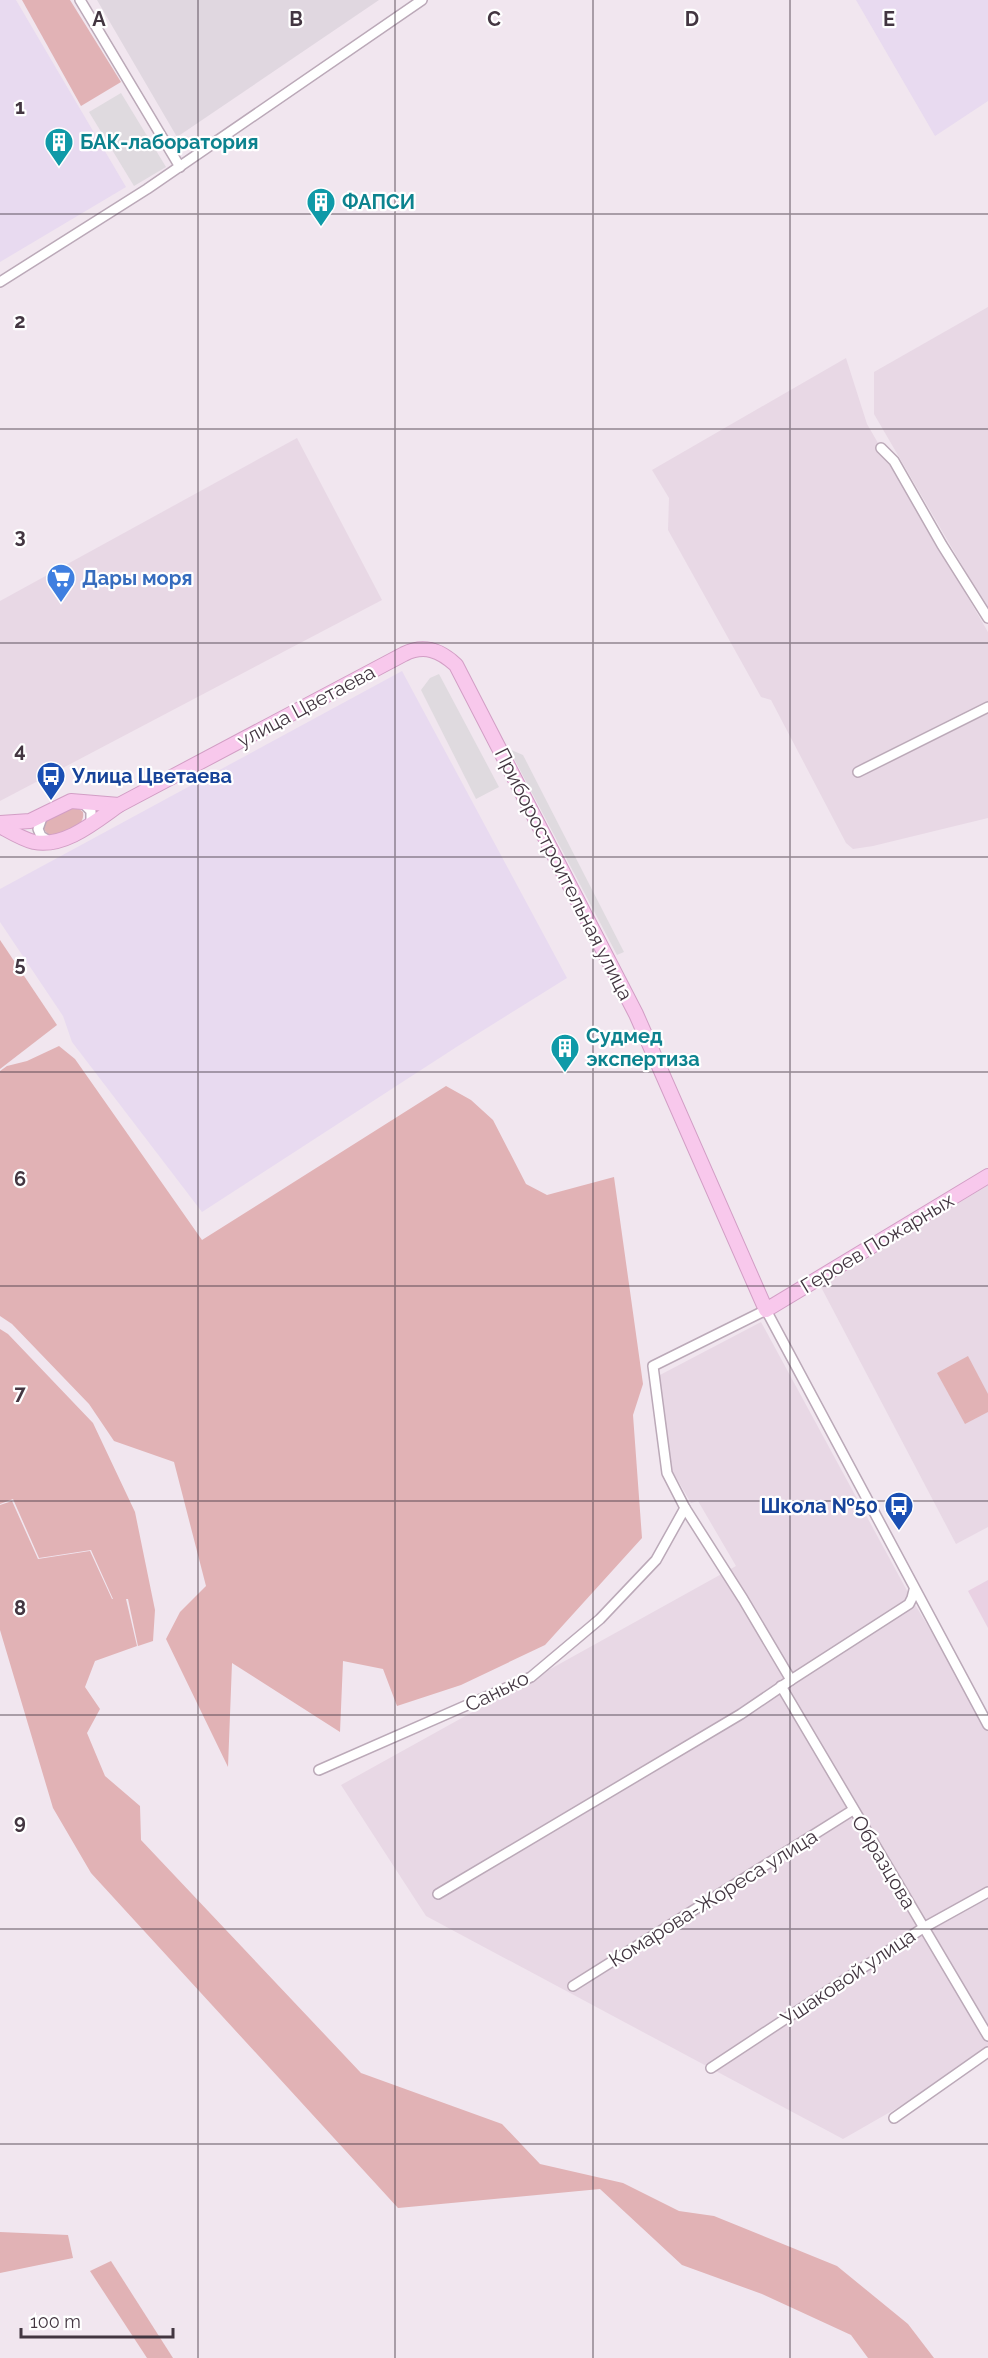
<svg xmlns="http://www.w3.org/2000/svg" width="988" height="2358" font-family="Raleway,sans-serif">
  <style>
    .residential { fill: #e8d8e5 }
    .industrial { fill: #e0d7e0 }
    .education { fill: #e9d1e3 }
    .medical { fill: #e8daf0 }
    .green { fill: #e1b2b5 }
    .parking { fill: #dfdadf }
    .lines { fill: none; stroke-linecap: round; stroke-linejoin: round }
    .street-casing { stroke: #bba9b8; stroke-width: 12 }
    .secondary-casing { stroke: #d29ec5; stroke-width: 16 }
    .street { stroke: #fff; stroke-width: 9 }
    .secondary { stroke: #f8c8ec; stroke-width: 14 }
    .grid { fill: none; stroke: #433641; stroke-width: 1.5; stroke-opacity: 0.55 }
    .labels { text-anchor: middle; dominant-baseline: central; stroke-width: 4.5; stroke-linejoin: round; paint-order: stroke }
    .culture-label { font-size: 20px; font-weight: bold; fill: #0d838f; stroke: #fff; text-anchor: start }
    .shop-label { font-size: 20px; font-weight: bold; fill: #366cbe; stroke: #fff; text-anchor: start }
    .street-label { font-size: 20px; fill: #433641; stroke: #fff }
    .transit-label { font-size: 20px; font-weight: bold; fill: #164399; stroke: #fff; text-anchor: start }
    .grid-label { font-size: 20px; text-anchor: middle; font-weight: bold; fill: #433641; stroke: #fff; stroke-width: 4.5; stroke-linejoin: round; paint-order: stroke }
  </style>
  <rect width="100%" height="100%" fill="#f1e6ef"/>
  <!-- residential -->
  <g class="residential">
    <polygon points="988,307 988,610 874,414 874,372"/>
    <polygon points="846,358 867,424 988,632 988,818 873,846 853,849 846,843 771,700 761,697 668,530 669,498 652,470"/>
    <polygon points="297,438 382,600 0,801 0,601"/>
    <polygon points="988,1185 988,1527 956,1544 821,1287"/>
    <polygon points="761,1322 911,1598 988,1725 988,2056 843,2139 426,1916 341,1785 736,1566 698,1501 691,1503 670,1467 658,1376"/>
  </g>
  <!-- industrial -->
  <polygon class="industrial" points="97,0 379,0 177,137"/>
  <!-- education -->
  <polygon class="education" points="988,1580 988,1628 968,1591"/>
  <!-- medical -->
  <g class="medical">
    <polygon points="0,0 16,0 126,187 0,262"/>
    <polygon points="856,0 988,0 988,101 935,136"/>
    <polygon points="402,671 567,978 458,1046 202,1212 72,1042 63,1016 0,922 0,889"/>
  </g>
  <!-- green -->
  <g class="green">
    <polygon points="22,0 70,0 121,82 81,106"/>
    <path d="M69,806L78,808L83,812C86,828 61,837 48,835L42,826L43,822Z"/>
    <polygon points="0,940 57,1025 0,1069"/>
    <polygon points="59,1046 75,1059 202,1240 446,1086 471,1100 493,1120 526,1184 547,1195 614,1177 643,1384 633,1415 642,1538 545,1645 461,1685 397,1706 383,1669 343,1661 340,1732 232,1663 228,1767 166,1639 180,1612 206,1586 174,1462 114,1441 89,1404 12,1324 0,1316 0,1071 7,1066 27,1061"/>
    <polygon points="0,1329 8,1334 93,1423 135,1512 155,1610 153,1641 138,1646 128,1599 126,1599 137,1646 95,1661 85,1687 100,1709 87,1733 105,1776 140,1806 141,1840 361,2073 502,2124 540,2164 623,2183 679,2211 714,2216 837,2266 908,2324 934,2358 868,2358 851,2335 762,2294 682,2265 600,2189 398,2208 91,1873 53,1808 0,1630 0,1505 12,1501 38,1559 90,1551 112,1599 123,1599 113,1599 91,1550 39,1558 13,1499 0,1504"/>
    <polygon points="968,1356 988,1394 988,1412 965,1424 937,1373"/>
    <polygon points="0,2232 68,2235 73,2258 0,2273"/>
    <polygon points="111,2261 173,2358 147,2358 90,2271"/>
  </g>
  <!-- parking -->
  <g class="parking">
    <polygon points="121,93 166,167 134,186 89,112"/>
    <polygon points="439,674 499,787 476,799 421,690 430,678"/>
    <polygon points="509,749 523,755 624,952 617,955"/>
  </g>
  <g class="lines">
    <!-- street casing -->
    <g class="street-casing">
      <g id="street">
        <polyline points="80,0 180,167"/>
        <polyline points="0,282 147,189 422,0"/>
        <polyline points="881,448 894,461 942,545 988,618"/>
        <polyline points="858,772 988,707"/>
        <polyline points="81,801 91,811 91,820 88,827"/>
        <polyline points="43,815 38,829 41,836 49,841"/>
        <polyline points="914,1590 912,1598 909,1604 791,1680 743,1599 685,1508 667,1473 653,1366 766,1310 988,1725"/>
        <polyline points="781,1686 988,2036"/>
        <polyline points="319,1770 531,1677 600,1619 656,1560 685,1508"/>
        <polyline points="438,1894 741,1714 791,1680"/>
        <polyline points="573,1986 853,1810"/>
        <polyline points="711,2068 923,1928 988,1892"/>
        <polyline points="894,2118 988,2052"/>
      </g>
    </g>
    <!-- secondary casing -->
    <g class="secondary-casing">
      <g id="secondary">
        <polyline points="0,823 30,821 71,801 119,805"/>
        <path d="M0,826C11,832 22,839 34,842C65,848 96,821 119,805L404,654C424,644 440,650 456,665L636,1014L766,1310L988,1176"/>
      </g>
    </g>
    <!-- street -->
    <use href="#street" class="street"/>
    <!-- secondary -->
    <use href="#secondary" class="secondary"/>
  </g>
  <!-- grid -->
  <path class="grid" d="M198,0V2358M395,0V2358M593,0V2358M790,0V2358M0,214H988M0,429H988M0,643H988M0,857H988M0,1072H988M0,1286H988M0,1501H988M0,1715H988M0,1929H988M0,2144H988"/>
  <!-- icons -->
  <defs>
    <g id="building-pin" transform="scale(1.5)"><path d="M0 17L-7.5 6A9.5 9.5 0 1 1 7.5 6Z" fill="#0f9aa8" stroke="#fff"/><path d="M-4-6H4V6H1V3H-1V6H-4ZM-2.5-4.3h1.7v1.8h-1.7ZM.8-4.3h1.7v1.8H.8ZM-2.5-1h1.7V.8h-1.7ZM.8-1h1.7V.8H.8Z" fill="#fff"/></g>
    <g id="supermarket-pin" transform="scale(1.5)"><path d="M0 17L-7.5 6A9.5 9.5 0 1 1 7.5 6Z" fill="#3f7fe0" stroke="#fff"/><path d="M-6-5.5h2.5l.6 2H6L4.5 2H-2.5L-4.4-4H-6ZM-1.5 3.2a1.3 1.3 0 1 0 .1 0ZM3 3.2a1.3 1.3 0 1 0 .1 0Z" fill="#fff"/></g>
    <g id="bus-pin" transform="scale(1.5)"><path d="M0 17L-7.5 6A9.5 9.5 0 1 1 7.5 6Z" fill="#1a4fb4" stroke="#fff"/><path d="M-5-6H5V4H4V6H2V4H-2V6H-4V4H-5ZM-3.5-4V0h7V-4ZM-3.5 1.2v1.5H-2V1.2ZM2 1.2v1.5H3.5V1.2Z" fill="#fff"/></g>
  </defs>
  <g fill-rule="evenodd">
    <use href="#building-pin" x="59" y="142"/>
    <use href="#building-pin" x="321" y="202"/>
    <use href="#supermarket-pin" x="61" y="578"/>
    <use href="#bus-pin" x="51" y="776"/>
    <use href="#building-pin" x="565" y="1048"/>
    <use href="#bus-pin" x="899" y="1506"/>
  </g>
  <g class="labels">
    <!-- culture labels -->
    <g class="culture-label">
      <text x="80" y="142">БАК-лаборатория</text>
      <text x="342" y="202">ФАПСИ</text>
      <text x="586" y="1036">Судмед<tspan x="586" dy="23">экспертиза</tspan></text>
    </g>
    <!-- shop labels -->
    <g class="shop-label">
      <text x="82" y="578">Дары моря</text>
    </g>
    <!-- street labels -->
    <g class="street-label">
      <text transform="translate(306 706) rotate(-28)">улица Цветаева</text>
      <text transform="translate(564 874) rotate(63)">Приборостроительная улица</text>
      <text transform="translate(877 1243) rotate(-31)">Героев Пожарных</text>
      <text transform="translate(497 1691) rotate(-26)">Санько</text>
      <text transform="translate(884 1862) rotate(59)">Образцова</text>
      <text transform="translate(713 1898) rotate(-32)">Комарова-Жореса улица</text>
      <text transform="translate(848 1977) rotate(-34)">Ушаковой улица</text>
    </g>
    <!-- transit labels -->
    <g class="transit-label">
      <text x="72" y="776">Улица Цветаева</text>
      <text x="878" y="1506" text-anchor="end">Школа №50</text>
    </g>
  </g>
  <g class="grid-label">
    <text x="99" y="26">A</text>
    <text x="296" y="26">B</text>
    <text x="494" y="26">C</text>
    <text x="692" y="26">D</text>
    <text x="889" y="26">E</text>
    <text x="20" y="114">1</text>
    <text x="20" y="328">2</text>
    <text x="20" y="543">3</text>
    <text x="20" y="757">4</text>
    <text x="20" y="971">5</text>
    <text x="20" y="1186">6</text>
    <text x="20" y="1400">7</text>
    <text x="20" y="1615">8</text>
    <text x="20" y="1829">9</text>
  </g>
  <!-- scale -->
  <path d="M21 2328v9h152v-9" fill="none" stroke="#433641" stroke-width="3"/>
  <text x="30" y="2328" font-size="18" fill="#433641" stroke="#ffffff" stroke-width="4.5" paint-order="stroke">100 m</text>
</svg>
